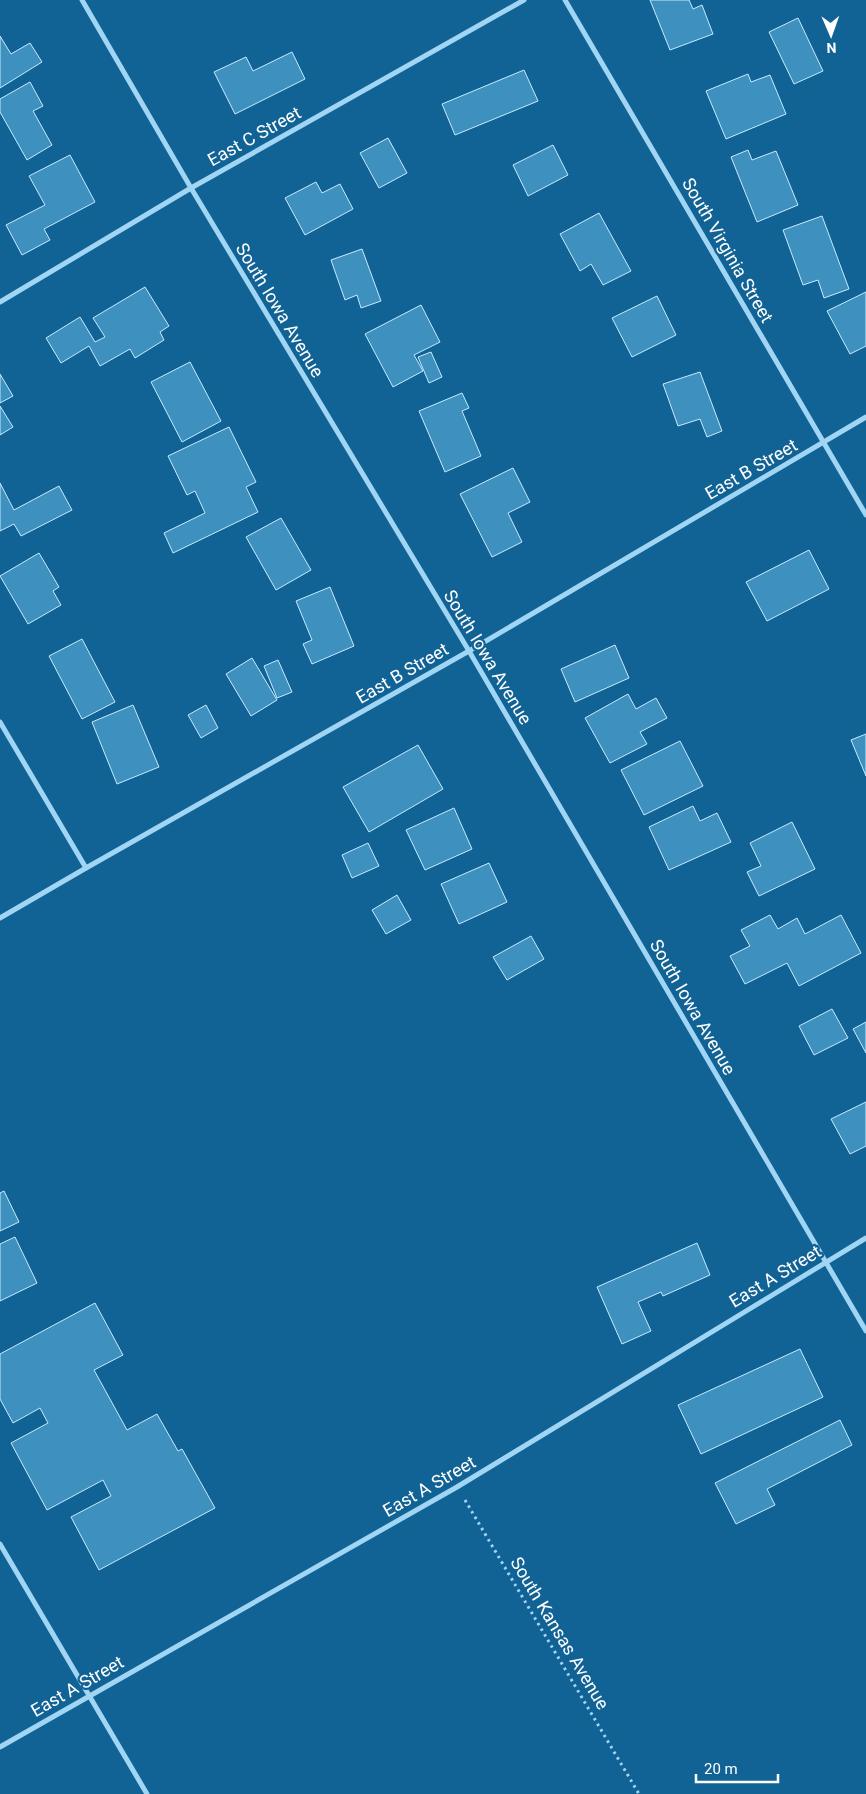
<svg xmlns="http://www.w3.org/2000/svg" width="866" height="1794" font-family="Roboto,sans-serif">
  <style>
    .building { fill: #3e90bf; stroke: #c8eafe }
    .lines { fill: none; stroke-linecap: round; stroke-linejoin: round }
    .path { stroke: #a0d5f4; stroke-width: 3; stroke-dasharray: 2.5 4; stroke-linecap: butt }
    .street { stroke: #a0d5f4; stroke-width: 5 }
    .labels { text-anchor: middle; dominant-baseline: central; stroke-width: 4.5; stroke-linejoin: round; paint-order: stroke }
    .street-label { font-size: 18px; fill: #fff; stroke: #116396 }
  </style>
  <rect width="100%" height="100%" fill="#116396"/>
  <!-- building -->
  <g class="building">
    <polygon points="650,0 689,0 693,9 702,5 713,34 670,50"/>
    <polygon points="798,18 823,71 794,84 769,32"/>
    <polygon points="0,36 11,54 30,43 42,62 0,88"/>
    <polygon points="292,52 305,79 235,114 214,72 246,57 253,71"/>
    <polygon points="524,70 538,101 455,135 442,104"/>
    <polygon points="748,74 751,82 770,75 786,114 726,139 706,91"/>
    <polygon points="30,82 43,106 33,111 52,145 27,160 0,112 0,99"/>
    <polygon points="388,138 407,173 379,188 360,153"/>
    <polygon points="553,145 568,175 528,196 513,165"/>
    <polygon points="748,150 752,160 776,151 798,205 757,222 731,157"/>
    <polygon points="70,155 95,202 44,229 50,240 22,255 6,225 45,205 29,176"/>
    <polygon points="316,182 322,193 340,184 353,209 305,235 285,198"/>
    <polygon points="599,213 631,271 603,285 591,264 580,271 560,234"/>
    <polygon points="822,216 849,289 824,298 818,280 803,285 783,230"/>
    <polygon points="362,249 381,301 361,308 357,295 345,300 331,260"/>
    <polygon points="145,287 169,326 160,332 164,340 135,358 130,349 100,366 89,346 61,363 46,338 80,317 95,342 105,337 93,318"/>
    <polygon points="866,292 866,346 850,354 827,311"/>
    <polygon points="657,296 676,335 632,357 612,318"/>
    <polygon points="421,305 440,342 414,355 423,371 393,387 365,334"/>
    <polygon points="431,352 442,377 429,383 418,357"/>
    <polygon points="190,362 221,421 182,442 151,382"/>
    <polygon points="700,372 722,431 707,437 700,419 678,426 663,384"/>
    <polygon points="0,374 13,396 0,403"/>
    <polygon points="462,393 469,408 462,411 481,456 445,472 419,411"/>
    <polygon points="0,406 13,427 0,435"/>
    <polygon points="229,427 256,482 246,487 258,512 173,553 164,533 205,513 195,491 187,495 168,456"/>
    <polygon points="513,468 530,502 508,513 522,542 492,557 460,494"/>
    <polygon points="0,483 14,510 59,486 72,510 21,536 14,524 0,531"/>
    <polygon points="281,518 311,570 276,590 246,537"/>
    <polygon points="809,550 829,589 767,621 746,582"/>
    <polygon points="39,553 59,587 53,591 61,605 28,624 0,576"/>
    <polygon points="330,587 354,646 312,664 303,644 312,640 296,601"/>
    <polygon points="82,639 115,702 82,719 49,656"/>
    <polygon points="615,645 629,678 575,702 561,669"/>
    <polygon points="252,658 277,700 251,716 226,674"/>
    <polygon points="278,660 292,692 277,698 264,666"/>
    <polygon points="628,694 636,709 656,698 667,718 640,732 647,744 610,763 585,718"/>
    <polygon points="133,705 159,767 117,784 92,722"/>
    <polygon points="206,705 218,728 201,738 188,715"/>
    <polygon points="866,734 866,776 851,740"/>
    <polygon points="680,741 703,786 644,815 621,770"/>
    <polygon points="418,745 443,789 369,832 343,787"/>
    <polygon points="693,806 700,821 717,813 731,842 669,870 649,827"/>
    <polygon points="454,808 472,849 425,870 406,830"/>
    <polygon points="792,822 815,869 759,896 747,872 761,866 750,843"/>
    <polygon points="368,843 379,866 352,878 342,855"/>
    <polygon points="489,863 507,902 459,924 441,884"/>
    <polygon points="397,895 411,920 386,934 372,910"/>
    <polygon points="770,915 778,929 797,918 805,934 841,915 861,953 799,986 787,963 745,984 730,956 750,946 741,930"/>
    <polygon points="531,936 544,959 507,980 493,957"/>
    <polygon points="832,1009 848,1038 814,1055 799,1026"/>
    <polygon points="866,1022 866,1053 853,1029"/>
    <polygon points="866,1102 866,1146 850,1154 831,1119"/>
    <polygon points="4,1191 19,1222 0,1231 0,1193"/>
    <polygon points="15,1237 37,1283 0,1301 0,1244"/>
    <polygon points="697,1243 710,1275 663,1296 661,1292 638,1302 651,1331 622,1344 597,1287"/>
    <polygon points="95,1303 123,1355 94,1370 127,1430 157,1414 178,1451 182,1449 215,1508 99,1570 71,1517 111,1496 103,1480 47,1510 11,1443 48,1423 40,1408 13,1423 0,1399 0,1354"/>
    <polygon points="800,1349 823,1397 701,1454 678,1405"/>
    <polygon points="840,1420 852,1445 767,1489 775,1505 736,1524 715,1483"/>
  </g>
  <g class="lines">
    <!-- path -->
    <polyline class="path" points="465,1500 639,1794"/>
    <!-- street -->
    <g class="street">
      <polyline points="82,0 191,188 469,651 866,1331"/>
      <polyline points="565,0 866,515"/>
      <polyline points="0,302 191,188 524,0"/>
      <polyline points="0,722 86,868"/>
      <polyline points="0,918 86,868 469,651 866,417"/>
      <polyline points="0,1544 147,1794"/>
      <polyline points="0,1747 457,1487 866,1238"/>
    </g>
  </g>
  <g class="labels">
    <!-- street labels -->
    <g class="street-label">
      <text transform="translate(254 136) rotate(-29)">East C Street</text>
      <text transform="translate(728 250) rotate(60)">South Virginia Street</text>
      <text transform="translate(280 310) rotate(59)">South Iowa Avenue</text>
      <text transform="translate(751 469) rotate(-30)">East B Street</text>
      <text transform="translate(488 657) rotate(59)">South Iowa Avenue</text>
      <text transform="translate(402 673) rotate(-30)">East B Street</text>
      <text transform="translate(693 1007) rotate(60)">South Iowa Avenue</text>
      <text transform="translate(775 1276) rotate(-31)">East A Street</text>
      <text transform="translate(429 1486) rotate(-30)">East A Street</text>
      <text transform="translate(560 1633) rotate(59)">South Kansas Avenue</text>
      <text transform="translate(77 1686) rotate(-30)">East A Street</text>
    </g>
  </g>
  <!-- north arrow -->
  <g transform="translate(831 35) rotate(178)" stroke="#116396" stroke-width="4" paint-order="stroke">
  <path d="M0-4L9 19L0 12L-9 19Z" fill="#ffffff"/>
  <text y="-8" font-size="14" font-weight="bold" text-anchor="middle" fill="#ffffff">N</text>
  </g>
  <!-- scale -->
  <path d="M696 1774v8h82v-8" fill="none" stroke="#ffffff" stroke-width="2.5"/>
  <text x="704" y="1774" font-size="15" fill="#ffffff" stroke="#116396" stroke-width="4" paint-order="stroke">20 m</text>
</svg>
